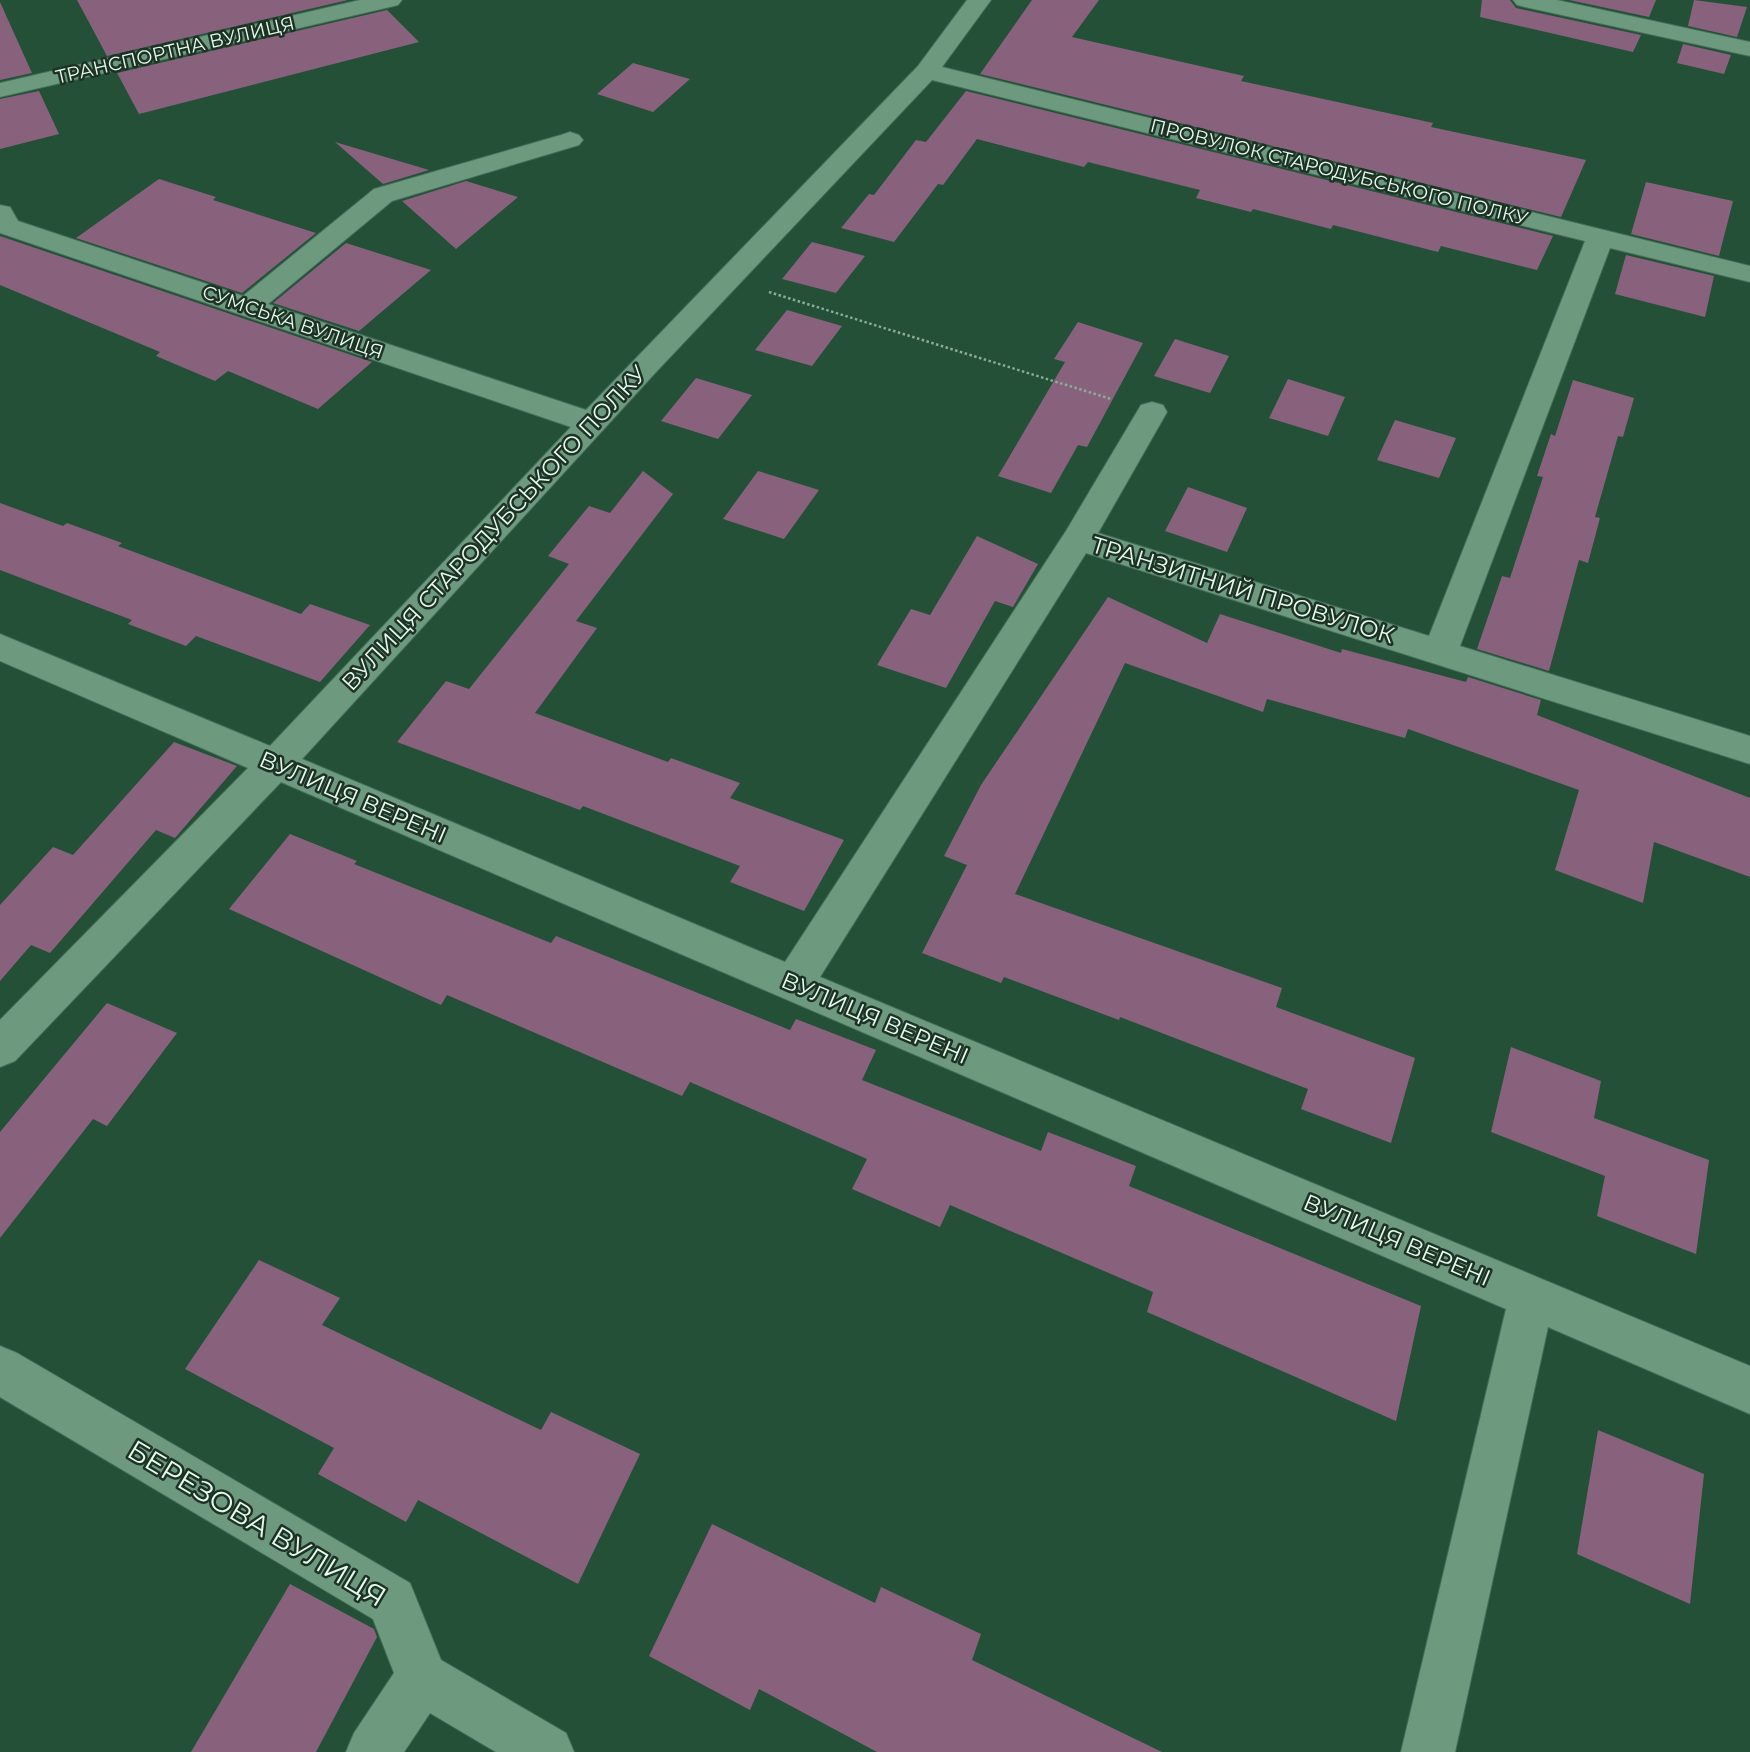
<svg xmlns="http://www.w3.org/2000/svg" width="1750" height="1752" font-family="Montserrat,sans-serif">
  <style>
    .building { fill: #88617d }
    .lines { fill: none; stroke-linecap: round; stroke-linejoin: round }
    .minor-casing { stroke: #436d58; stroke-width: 2 }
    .path { stroke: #8aac98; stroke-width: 2.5; stroke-dasharray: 2.5 2.5; stroke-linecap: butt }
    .minor { fill: #6d9a7f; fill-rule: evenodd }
    .labels { text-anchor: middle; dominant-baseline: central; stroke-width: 5; stroke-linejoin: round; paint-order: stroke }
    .far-street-label { font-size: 19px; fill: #e4fcec; stroke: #1e3125 }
    .street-label { font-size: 23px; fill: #e4fcec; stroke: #1e3125 }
    .near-street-label { font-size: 28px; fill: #e4fcec; stroke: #1e3125 }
  </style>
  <rect width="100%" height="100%" fill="#245038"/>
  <!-- building -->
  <g class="building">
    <polygon points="77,0 348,0 107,56"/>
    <polygon points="1032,0 1099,0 1072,37 1244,76 1241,81 1433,123 1431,127 1586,160 1561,217 980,74"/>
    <polygon points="1482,0 1510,0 1516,8 1641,35 1633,52 1480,17"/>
    <polygon points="1569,0 1656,0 1649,17"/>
    <polygon points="1694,0 1747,7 1737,37 1688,26"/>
    <polygon points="0,2 32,73 0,80"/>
    <polygon points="387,10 419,42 139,114 117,73"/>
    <polygon points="1683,44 1731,55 1724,74 1677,63"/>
    <polygon points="633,63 690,79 653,112 597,94"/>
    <polygon points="39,91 59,134 0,149 0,99"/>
    <polygon points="966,91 1553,236 1537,270 1441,246 1438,252 1333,225 1331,229 1253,209 1251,212 1196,198 1200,190 1088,162 1084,167 977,139 943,185 938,184 894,242 841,228 869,194 874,195 916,140 926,142"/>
    <polygon points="335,142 429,170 383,184"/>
    <polygon points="159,179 216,197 213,200 316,233 242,293 76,238"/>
    <polygon points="466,181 518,197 456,249 402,201"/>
    <polygon points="1646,182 1733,201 1719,256 1631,234"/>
    <polygon points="0,236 372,362 318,409 228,371 215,381 156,356 160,352 0,285"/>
    <polygon points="812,242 865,256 836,293 782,279"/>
    <polygon points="346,243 431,270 359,331 273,303"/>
    <polygon points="1626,255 1714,276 1705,317 1615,294"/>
    <polygon points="787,310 842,326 812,366 755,350"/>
    <polygon points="1078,322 1143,343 1087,447 1078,445 1051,493 998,476 1065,362 1054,359"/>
    <polygon points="1175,339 1229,356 1210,393 1154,376"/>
    <polygon points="696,378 752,395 718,439 661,421"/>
    <polygon points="1288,379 1345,397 1328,436 1269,418"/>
    <polygon points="1573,380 1634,398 1623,437 1618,436 1595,517 1600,518 1588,563 1579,560 1549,671 1477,649 1502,576 1510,578 1543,477 1537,476 1551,434 1555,436"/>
    <polygon points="1395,420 1456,438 1439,478 1377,460"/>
    <polygon points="643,471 673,494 576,621 597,628 535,713 668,762 671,758 740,783 730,798 844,840 804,911 730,882 740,866 583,806 580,810 397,742 446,681 469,689 569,564 548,556 589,506 610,513"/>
    <polygon points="758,471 819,490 784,539 723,519"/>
    <polygon points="1188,487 1247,508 1227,552 1165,531"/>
    <polygon points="0,503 63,526 67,523 122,543 118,546 301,614 310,604 370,625 320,682 196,636 186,646 128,624 132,620 0,570"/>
    <polygon points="977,536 1038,564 1013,607 995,601 946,688 877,665 911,609 930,615"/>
    <polygon points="1108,597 1207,643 1220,614 1341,653 1342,649 1466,682 1468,677 1541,700 1537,715 1750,798 1750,877 1654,842 1643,903 1555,870 1579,790 1408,729 1405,738 1267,699 1263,712 1125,663 1015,894 1282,988 1276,1007 1415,1058 1391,1143 1301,1109 1308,1089 1120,1017 1119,1020 1004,977 1001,983 922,953 967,865 944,856 981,785"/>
    <polygon points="174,742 237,766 175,838 156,830 50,953 31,945 0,981 0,905 53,847 73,855"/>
    <polygon points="290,834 357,861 354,864 551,943 556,936 790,1030 796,1019 876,1050 862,1080 1041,1151 1048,1132 1136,1166 1129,1186 1421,1306 1396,1421 1147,1312 1153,1292 950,1205 940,1227 852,1189 867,1159 690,1082 682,1096 447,995 441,1005 229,909"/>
    <polygon points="107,1003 177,1033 107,1126 93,1119 0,1238 0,1132"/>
    <polygon points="1511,1047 1601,1081 1594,1118 1709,1160 1696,1254 1597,1216 1605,1176 1491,1132"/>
    <polygon points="259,1260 340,1298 322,1325 541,1430 551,1412 640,1454 578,1584 418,1500 406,1522 318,1474 334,1448 185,1369"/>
    <polygon points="1598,1430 1704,1474 1690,1604 1577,1554"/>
    <polygon points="712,1524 875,1603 881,1587 981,1634 972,1660 1162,1752 877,1752 759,1689 750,1710 649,1656"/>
    <polygon points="290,1584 374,1629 377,1637 316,1752 191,1752"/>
  </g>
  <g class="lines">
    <!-- minor casing -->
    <g class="minor-casing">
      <g id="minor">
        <polygon points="360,0 402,0 398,5 390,7 0,97 0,83"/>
        <path d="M967,0H991L942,67L1750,266V282L1610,248L1460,646L1750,736V764L1086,553L820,977L1750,1366V1414L1548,1327L1455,1752H1401L1506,1309L281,782L15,1061L0,1067V1020L248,768L0,661V634L270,746L571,427L0,233V205L10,207L18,221L243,296L374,189L561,135L570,132L579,135L583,140L579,145L392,201L268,304L586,410L918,66ZM932,80L1585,241L1429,636L1098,533L1167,412L1163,405L1152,402L1141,405L1066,531L785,962L302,759L656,372Z"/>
        <polygon points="1513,0 1557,0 1750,42 1750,56 1525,7 1517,5"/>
        <polygon points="0,1346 17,1353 410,1583 441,1660 566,1733 574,1752 496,1752 430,1713 404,1752 346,1752 354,1733 394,1673 373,1619 0,1397"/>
      </g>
    </g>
    <!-- path -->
    <polyline class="path" points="769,292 1111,399"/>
    <!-- minor -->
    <use href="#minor" class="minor"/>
  </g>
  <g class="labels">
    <!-- far-street labels -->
    <g class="far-street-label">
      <text transform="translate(175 50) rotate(-13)">ТРАНСПОРТНА ВУЛИЦЯ</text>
      <text transform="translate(1339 172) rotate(14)">ПРОВУЛОК СТАРОДУБСЬКОГО ПОЛКУ</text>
      <text transform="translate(293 322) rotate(19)">СУМСЬКА ВУЛИЦЯ</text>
    </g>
    <!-- street labels -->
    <g class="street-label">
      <text transform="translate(494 528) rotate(-47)">ВУЛИЦЯ СТАРОДУБСЬКОГО ПОЛКУ</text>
      <text transform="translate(1243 590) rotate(17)">ТРАНЗИТНИЙ ПРОВУЛОК</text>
      <text transform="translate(353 797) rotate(23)">ВУЛИЦЯ ВЕРЕНІ</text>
      <text transform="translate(875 1018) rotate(23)">ВУЛИЦЯ ВЕРЕНІ</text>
      <text transform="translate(1397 1240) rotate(23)">ВУЛИЦЯ ВЕРЕНІ</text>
    </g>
    <!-- near-street labels -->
    <g class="near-street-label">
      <text transform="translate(257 1523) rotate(31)">БЕРЕЗОВА ВУЛИЦЯ</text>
    </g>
  </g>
</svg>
